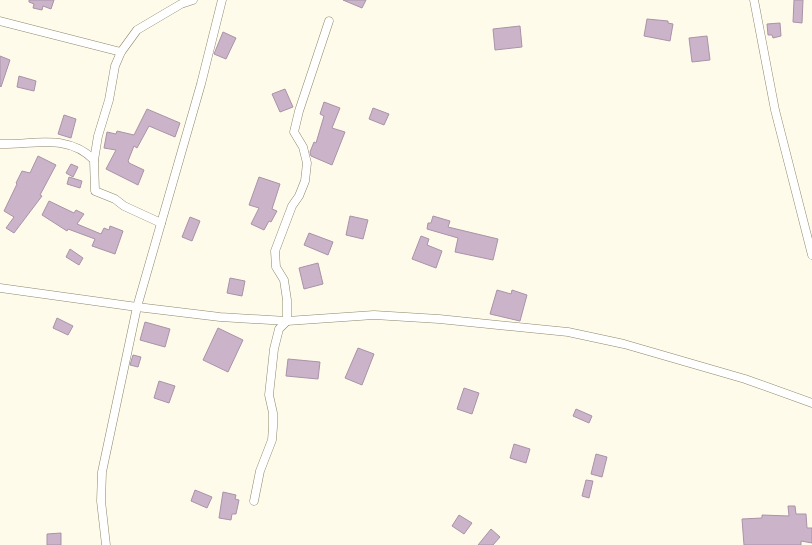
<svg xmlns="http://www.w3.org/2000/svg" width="812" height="545" font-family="Commissioner,sans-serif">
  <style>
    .building { fill: #cbb4ca; stroke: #a993a8 }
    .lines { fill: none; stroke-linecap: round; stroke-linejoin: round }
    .street-casing { stroke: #8c876c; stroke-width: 9 }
    .street { stroke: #fff; stroke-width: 8 }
  </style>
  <rect width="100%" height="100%" fill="#fffbea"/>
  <!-- building -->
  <g class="building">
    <polygon points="29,0 54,0 51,9 43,6 42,10 33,8 34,4 29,2"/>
    <polygon points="343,0 366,0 362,8"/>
    <polygon points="794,0 803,0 802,23 793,22"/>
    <polygon points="647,19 668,21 668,23 673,24 670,41 644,36"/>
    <polygon points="780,23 781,36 773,38 772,35 768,35 767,24"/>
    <polygon points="520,26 522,47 495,50 493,29"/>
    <polygon points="223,32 236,38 226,59 214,54"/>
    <polygon points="707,36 710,60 692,62 689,38"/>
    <polygon points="0,56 10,60 1,87 0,86"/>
    <polygon points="19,76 36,81 34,91 17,87"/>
    <polygon points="285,89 293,107 280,112 272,94"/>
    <polygon points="324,102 340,108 332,128 345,132 332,165 311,156 310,152 314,142 316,143 324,116 320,114"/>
    <polygon points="373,108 389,114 384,125 369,119"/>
    <polygon points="147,109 180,123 175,137 149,126 137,148 134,146 128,161 129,162 129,163 144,170 138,185 106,169 116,150 104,148 107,132 116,134 117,131 134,135"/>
    <polygon points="64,115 76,119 71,138 58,134"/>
    <polygon points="38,156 56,165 40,195 42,196 14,233 6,228 14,217 4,211 17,184 16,183 22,171 30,173"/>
    <polygon points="71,164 78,167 73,177 66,173"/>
    <polygon points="69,177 82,181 80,188 67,184"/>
    <polygon points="259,177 280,184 272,209 277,211 271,222 269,221 264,230 251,224 259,208 249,205"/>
    <polygon points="49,201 74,213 76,210 84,214 77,224 101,234 104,228 109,230 110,226 123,231 115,254 92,246 95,239 68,229 67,231 42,215"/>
    <polygon points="350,216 368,220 363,239 346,235"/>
    <polygon points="433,216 450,221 448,227 498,239 493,260 455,252 458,238 427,229 428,223 431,223"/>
    <polygon points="190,217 200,221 192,241 182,237"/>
    <polygon points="309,233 333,242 328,255 304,245"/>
    <polygon points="421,236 429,239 427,245 442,251 436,268 412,259"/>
    <polygon points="70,249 83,258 79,265 66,257"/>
    <polygon points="318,263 323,284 304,289 299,268"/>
    <polygon points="230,278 245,281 242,296 227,293"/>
    <polygon points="497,290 511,294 512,290 527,295 520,321 490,314"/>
    <polygon points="57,318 73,326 68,335 53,328"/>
    <polygon points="145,322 170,329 165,347 140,340"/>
    <polygon points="218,328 243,340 228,372 203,360"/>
    <polygon points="358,348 374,354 362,385 345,378"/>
    <polygon points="133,355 141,357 138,367 130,365"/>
    <polygon points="288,359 320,362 318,379 286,376"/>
    <polygon points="159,381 175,386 169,403 154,398"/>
    <polygon points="464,388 479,393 472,414 457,409"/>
    <polygon points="576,409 592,416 589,423 573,416"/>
    <polygon points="514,444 530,449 526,463 510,458"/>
    <polygon points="596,454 607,457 602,477 591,474"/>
    <polygon points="586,480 593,481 589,498 582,496"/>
    <polygon points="195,490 212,497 207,508 191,501"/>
    <polygon points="223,492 236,495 235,499 239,500 236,514 232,514 231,520 219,518"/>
    <polygon points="788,506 795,506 796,514 806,514 807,528 812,528 812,543 801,541 801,545 744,545 742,519 762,518 762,515 789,516"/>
    <polygon points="459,515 472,523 464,534 452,526"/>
    <polygon points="491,529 500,537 493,545 478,545"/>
    <polygon points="61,533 61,545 47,545 47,534"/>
  </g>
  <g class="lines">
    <!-- street casing -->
    <g class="street-casing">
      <g id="street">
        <polyline points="754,0 775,110 812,255"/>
        <polyline points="0,21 121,52"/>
        <path d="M0,144C33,145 68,133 94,160"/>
        <polyline points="161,223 124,206 115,199 95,191 94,160 98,136 109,100 115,66 121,52 137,30 181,4 193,0"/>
        <polyline points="0,288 137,307 220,317 287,321 374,315 439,319 568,332 624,344 745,379 812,403"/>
        <polyline points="254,501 260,471 272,440 273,427 273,413 269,395 274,349 279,329 287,321 287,300 284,280 276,267 275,251 292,206 299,196 305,181 307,163 303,147 294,132 299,111 329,21"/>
        <polyline points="106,545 101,501 102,472 137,307 201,84 222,0"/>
      </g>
    </g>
    <!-- street -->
    <use href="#street" class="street"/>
  </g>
</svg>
